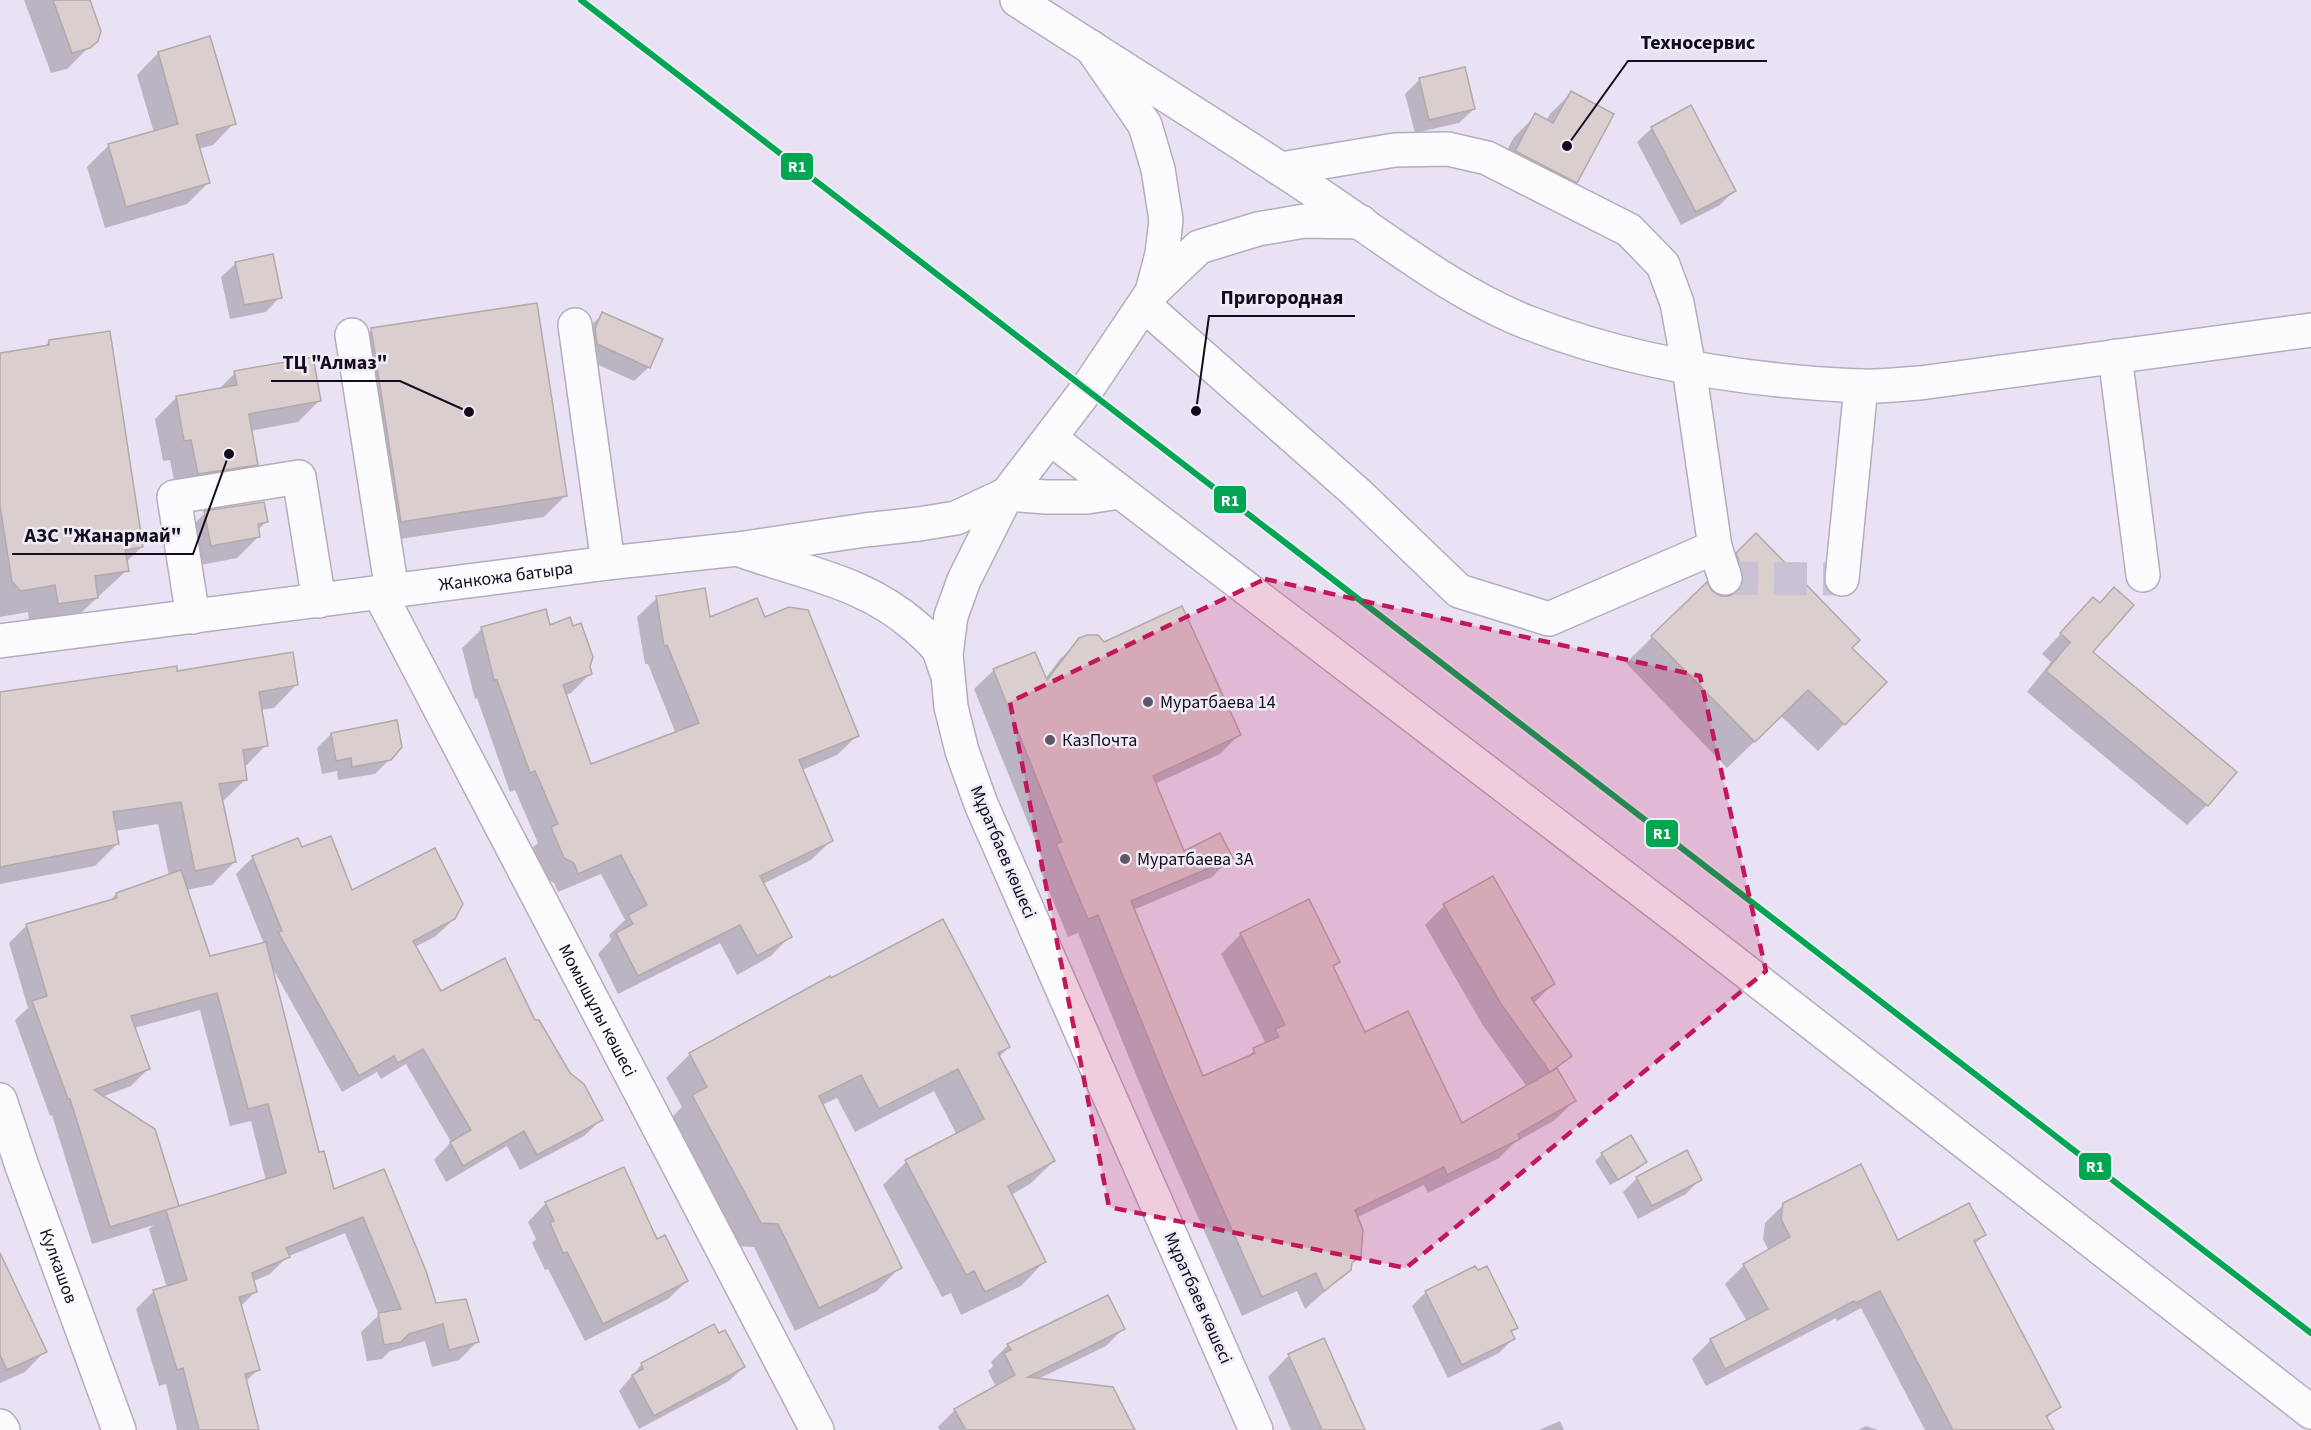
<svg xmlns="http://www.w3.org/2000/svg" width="2311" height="1430" font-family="'Source Sans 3',sans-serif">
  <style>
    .shadow { fill: #0003; fill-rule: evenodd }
    .building { fill: #dacece; stroke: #b4a8a9; stroke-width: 1.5 }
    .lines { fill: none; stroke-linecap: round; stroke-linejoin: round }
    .minor-tunnel { stroke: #c9c2d4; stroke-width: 33; stroke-dasharray: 33 16; stroke-linecap: butt }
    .minor-casing { stroke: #b4adbe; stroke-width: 36 }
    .major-casing { stroke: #b4adbe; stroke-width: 36 }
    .minor { stroke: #fcfbfd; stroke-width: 33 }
    .major { stroke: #fcfbfd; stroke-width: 33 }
    .rail-1-casing { stroke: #f0ecf7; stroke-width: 10 }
    .rail-1 { stroke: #00a651; stroke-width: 6 }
    .marked { fill: #c2185b; fill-opacity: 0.2; stroke: #c2185b; stroke-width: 4.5; stroke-dasharray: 12 8; stroke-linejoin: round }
    .poi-dot { fill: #5f5769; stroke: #f0ecf7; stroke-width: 2 }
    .labels { text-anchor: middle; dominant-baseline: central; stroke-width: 5; stroke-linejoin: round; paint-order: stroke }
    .street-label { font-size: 18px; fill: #140c1e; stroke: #f0ecf7 }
    .poi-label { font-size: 18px; fill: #140c1e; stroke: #f0ecf7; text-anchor: start }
    .leader { fill: none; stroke: #140c1e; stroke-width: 2 }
    .callout-dot { fill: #140c1e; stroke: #f0ecf7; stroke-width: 2 }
    .callout-label { font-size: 20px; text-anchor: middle; font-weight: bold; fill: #140c1e; stroke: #f0ecf7; stroke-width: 5; stroke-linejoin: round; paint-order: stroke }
    .line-badge { stroke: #f0ecf7; stroke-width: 2 }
    .badge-label { font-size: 16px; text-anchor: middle; font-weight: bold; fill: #fff }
  </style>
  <rect width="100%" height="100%" fill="#e9e2f4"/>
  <!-- shadow -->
  <g class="shadow">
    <polygon points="24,0 88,0 96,40 67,69 51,73"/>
    <polygon points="158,53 234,123 213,145 198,149 208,183 187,204 105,228 87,167 109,145 154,133 137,75"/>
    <polygon points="1420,79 1474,109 1459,123 1415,133 1405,94"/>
    <polygon points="1572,92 1576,182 1555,203 1495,173 1514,137 1536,115 1546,121 1550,114"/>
    <polygon points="1652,128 1734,191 1720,205 1681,225 1637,142"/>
    <polygon points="236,263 280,297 266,312 230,319 221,277"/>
    <polygon points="603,314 649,367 634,381 583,358 588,328"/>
    <polygon points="372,330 566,495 544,517 380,542 351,351"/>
    <polygon points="49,342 142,547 126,562 127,570 68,625 30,631 28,612 0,617 0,354 44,347"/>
    <polygon points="235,373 320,400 298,422 250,431 256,464 235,485 177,495 170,460 163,461 155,419 177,397 218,390"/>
    <polygon points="205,513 266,522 257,531 258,537 237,558 190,567 184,534"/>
    <polygon points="1756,535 1850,648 1844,724 1818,751 1781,716 1727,768 1626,663 1706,584 1715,595 1711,581"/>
    <polygon points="657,598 708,619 764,619 857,736 837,755 802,770 831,841 811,860 763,884 790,936 771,956 737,975 720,943 618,994 598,954 611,940 609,935 625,920 601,874 558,892 554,883 545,878 532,848 538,843 515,790 510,792 477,698 475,699 462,648 482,629 549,627 588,666 591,673 571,693 565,695 590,766 676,734 648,664 645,664 637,617"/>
    <polygon points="2093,599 2090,653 2207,805 2187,825 2027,692 2051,662 2042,654"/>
    <polygon points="1080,640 1103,644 1239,735 1220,754 1155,784 1183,853 1231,858 1212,877 1133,910 1203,1078 1244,1059 1265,1042 1221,954 1240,935 1308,901 1338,962 1332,968 1364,1034 1462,1125 1527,1087 1482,1024 1425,925 1444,906 1553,984 1533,1004 1570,1056 1556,1069 1574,1101 1555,1120 1514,1143 1499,1158 1428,1193 1424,1185 1356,1218 1350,1269 1305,1309 1297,1291 1242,1316 1151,1111 1078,933 1068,937 1038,865 1043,860 974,689 994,670 1045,679 1060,659"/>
    <path d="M176,672L296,685L274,708L261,710L266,745L244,768L246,779L222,802L234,862L212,885L186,890L209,958L264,944L236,874L253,857L301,849L351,892L454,919L436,936L415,947L440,993L534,1022L601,1120L584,1136L520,1170L507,1146L446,1182L434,1160L451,1142L406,1064L381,1079L377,1072L342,1092L273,969L318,1154L333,1191L383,1171L435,1305L477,1342L459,1360L432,1367L425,1341L390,1351L382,1359L367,1361L361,1332L379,1315L345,1233L287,1257L270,1274L252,1282L255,1292L240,1307L258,1370L245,1382L257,1430H177L166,1384L159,1386L136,1309L154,1291L167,1288L149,1229L154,1225L92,1244L52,1115L50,1116L15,1020L28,1008L9,943L26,926L109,902L116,894L169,876L158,824L115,831L117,844L95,866L0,884V694ZM200,1010L230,1126L251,1121L266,1181L172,1210L177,1205L102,1097L131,1086L149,1068L134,1028Z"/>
    <polygon points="331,734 390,759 375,774 338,780 337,771 322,774 317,748"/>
    <polygon points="830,979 1009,1047 999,1057 1054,1161 1030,1184 1011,1195 1044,1262 1021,1286 961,1315 951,1293 942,1297 883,1185 906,1162 957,1135 934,1091 855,1132 837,1098 822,1105 900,1267 877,1291 795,1331 754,1247 737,1246 669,1120 682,1107 666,1078 690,1054"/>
    <polygon points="1630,1137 1645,1162 1638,1169 1610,1185 1595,1161 1602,1154"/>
    <polygon points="1637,1178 1700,1179 1686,1194 1638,1219 1623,1192"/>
    <polygon points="546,1203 656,1241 687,1281 668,1299 585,1341 548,1269 545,1270 532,1243 536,1239 528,1222"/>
    <polygon points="1784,1204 1897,1242 1984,1235 1974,1245 2059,1406 2046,1419 2053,1430 1925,1430 1861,1308 1837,1321 1836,1318 1706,1386 1692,1359 1710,1341 1747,1321 1725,1284 1744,1265 1769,1251 1763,1239 1765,1223"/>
    <polygon points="0,1252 5,1262 3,1264 45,1351 25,1372 0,1383"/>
    <polygon points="1426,1292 1516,1327 1510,1333 1513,1339 1499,1353 1448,1378 1412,1306"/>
    <polygon points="1123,1329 1106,1346 1038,1379 1133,1430 940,1430 938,1427 955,1410 996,1387 988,1371 993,1366 991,1362 1008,1345"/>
    <polygon points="1289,1355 1363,1430 1291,1430 1268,1377"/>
    <polygon points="642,1364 744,1367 729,1381 639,1429 619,1391"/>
    <polygon points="1560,1421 1564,1430 1539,1430"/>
    <polygon points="1866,1426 1878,1430 1858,1430"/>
  </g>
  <!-- building -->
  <g class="building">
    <polygon points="53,0 90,0 101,31 98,41 90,48 72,53"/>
    <polygon points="210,36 236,124 196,135 210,183 126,207 108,144 178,124 158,52"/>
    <polygon points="1465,67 1475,109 1429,120 1419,78"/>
    <polygon points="1571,91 1614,114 1577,183 1515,151 1535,113 1553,123"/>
    <polygon points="1691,105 1736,191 1696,212 1651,127"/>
    <polygon points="273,254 282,298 244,305 235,262"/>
    <polygon points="537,303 567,496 401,522 371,328"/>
    <polygon points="602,312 663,339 650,368 597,344 595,329"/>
    <polygon points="110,331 143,547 125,550 129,571 95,576 98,598 58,604 55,585 21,591 12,582 0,506 0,353 49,345 49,340"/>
    <polygon points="313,357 321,401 249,414 258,465 198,474 191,440 184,441 176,396 237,385 234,371"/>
    <polygon points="264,502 268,522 258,524 260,537 211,546 204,511"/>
    <polygon points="1756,533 1860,640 1852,648 1887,682 1845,725 1808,690 1755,742 1651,636 1707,582 1712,591 1721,596 1730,596 1738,591 1743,582 1743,573 1736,553"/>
    <polygon points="2114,587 2134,605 2093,652 2237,772 2208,806 2046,671 2070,642 2060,633 2093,597 2100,603"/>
    <polygon points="705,588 710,617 757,598 765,617 789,607 808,610 859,736 799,760 833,841 760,876 792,937 757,956 740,925 638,976 616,933 633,924 628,915 647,905 621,855 578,874 574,863 564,858 551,827 558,824 535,771 530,773 497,680 494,680 481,627 546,609 550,625 570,617 573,626 581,623 593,657 590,666 592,674 563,685 591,764 699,723 667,645 664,646 656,596"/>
    <polygon points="1182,606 1241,735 1153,776 1184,851 1220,833 1233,858 1131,901 1203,1076 1255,1053 1253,1048 1279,1037 1275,1029 1285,1025 1240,933 1309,899 1340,962 1333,966 1365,1032 1408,1011 1462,1123 1557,1068 1576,1101 1518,1134 1520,1139 1447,1175 1444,1167 1355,1210 1363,1230 1361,1256 1352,1263 1351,1270 1324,1291 1316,1273 1262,1297 1170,1091 1098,915 1088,919 1056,844 1062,842 993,669 1035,652 1047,680 1079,638 1087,635 1098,635 1104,642"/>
    <polygon points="293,652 298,685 259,692 268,746 243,750 247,780 219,784 236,862 195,871 181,802 113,812 119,844 0,867 0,692 177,666 177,671"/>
    <polygon points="397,720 402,747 391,760 352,767 351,758 336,761 331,733"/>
    <polygon points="331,836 352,890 435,848 463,904 455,919 413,941 441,991 505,958 535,1020 539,1020 570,1073 584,1084 603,1120 537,1155 524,1131 463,1166 450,1142 471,1130 423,1049 398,1063 394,1056 359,1076 278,932 282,931 252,856 298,838 302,847"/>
    <polygon points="181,870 210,956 266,942 319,1152 324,1151 334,1189 384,1169 426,1271 436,1303 466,1299 479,1342 449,1350 443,1324 409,1334 401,1342 384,1345 378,1313 401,1309 363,1217 286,1248 290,1257 252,1273 257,1292 239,1297 260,1370 245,1374 259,1430 199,1430 183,1368 177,1370 153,1290 187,1280 166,1210 286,1173 268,1104 248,1109 217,993 131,1016 150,1069 94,1090 155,1129 179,1206 110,1227 70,1099 68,1099 32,1001 47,996 26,924 117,898 116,893"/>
    <polygon points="1493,876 1555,984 1531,998 1572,1056 1550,1072 1501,1004 1443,904"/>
    <polygon points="943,919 1010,1047 998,1053 1055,1161 1008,1186 1046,1262 985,1292 974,1271 966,1275 905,1160 984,1119 958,1069 879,1109 861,1075 819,1096 902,1268 819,1308 778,1224 761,1223 692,1095 707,1087 689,1053 830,976 831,978"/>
    <polygon points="1631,1135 1647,1162 1618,1180 1601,1153"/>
    <polygon points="1687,1150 1702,1180 1652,1206 1636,1177"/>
    <polygon points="1861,1164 1898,1240 1969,1203 1986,1235 1974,1241 2061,1407 2046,1416 2054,1430 1953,1430 1880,1291 1856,1303 1854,1301 1725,1369 1710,1339 1768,1309 1743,1264 1790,1237 1781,1219 1783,1203"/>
    <polygon points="624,1167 657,1239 665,1235 688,1281 603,1324 567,1252 563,1253 550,1223 554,1221 545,1202"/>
    <polygon points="0,1253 47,1352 7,1370 0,1355"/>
    <polygon points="1475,1266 1478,1270 1487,1266 1518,1328 1511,1331 1515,1339 1462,1365 1425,1291"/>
    <polygon points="1108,1295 1125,1329 1028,1377 1113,1387 1135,1430 966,1430 954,1409 1015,1375 1004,1353 1011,1350 1007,1344"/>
    <polygon points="714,1324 719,1333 725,1330 745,1367 654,1416 632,1375 643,1369 641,1363"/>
    <polygon points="1324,1338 1365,1430 1322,1430 1288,1354"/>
  </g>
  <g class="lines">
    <!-- minor-tunnel -->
    <polyline class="minor-tunnel" points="1725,578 1842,579"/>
    <!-- minor casing -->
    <g class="minor-casing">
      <g id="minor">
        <polyline points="1091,47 1145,125 1158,169 1166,220 1162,254 1152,292"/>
        <polyline points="1281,169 1395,150 1448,149 1487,158 1629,230 1663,265 1677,303 1689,368 1715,547 1725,578"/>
        <polyline points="1144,305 1357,493 1459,591 1549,619 1715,547"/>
        <polyline points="575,325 608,563"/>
        <polyline points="352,335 392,591"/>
        <polyline points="2115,356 2143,575"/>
        <polyline points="1050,438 1681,921 2311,1412"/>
        <path d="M743,551C804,573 866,582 916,627C924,634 934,642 939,651C942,657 944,666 947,673"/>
        <polyline points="1842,579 1861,386"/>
        <path id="s1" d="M379,592L817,1430"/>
        <polyline points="193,617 174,497 299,477 319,601"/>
        <path id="s2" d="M0,641L608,563L738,549L865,530L919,524L956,518L1007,494L1046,497H1087L1120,492"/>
        <path id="s3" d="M0,1100L22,1166L119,1430"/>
        <polyline points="0,1426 3,1430"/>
        <polyline points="1256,1430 981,804 962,751 951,707 946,654 951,616 964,580 1007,494 1087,389 1152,292 1199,247 1258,229 1304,221 1361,222"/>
      </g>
    </g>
    <!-- major casing -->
    <g class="major-casing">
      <path id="major" d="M1017,0C1116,64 1216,126 1314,191C1382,236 1454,294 1529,323C1634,364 1747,381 1860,386C1879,387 1900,384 1920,383L2311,330"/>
    </g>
    <!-- minor -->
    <use href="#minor" class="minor"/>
    <!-- major -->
    <use href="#major" class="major"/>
    <!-- rail-1 casing -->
    <g class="rail-1-casing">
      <polyline id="rail-1" points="581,0 2311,1333"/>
    </g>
    <!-- rail-1 -->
    <use href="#rail-1" class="rail-1"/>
  </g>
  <!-- marked area -->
  <path class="marked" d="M1265,579L1700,676L1766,971L1406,1268L1109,1207L1010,702Z"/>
  <!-- markers -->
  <g class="poi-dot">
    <circle cx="1148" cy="702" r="6"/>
    <circle cx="1050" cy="740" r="6"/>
    <circle cx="1125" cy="859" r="6"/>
  </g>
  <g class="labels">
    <!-- street labels -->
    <g class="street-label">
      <text stroke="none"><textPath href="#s2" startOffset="510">Жанкожа батыра</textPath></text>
      <text transform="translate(1003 852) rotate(67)">Мұратбаев көшесі</text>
      <text stroke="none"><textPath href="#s1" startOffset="472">Момышұлы көшесі</textPath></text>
      <text stroke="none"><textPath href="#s3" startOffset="176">Кулкашов</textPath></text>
      <text transform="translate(1198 1298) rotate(66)">Мұратбаев көшесі</text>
    </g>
    <!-- poi labels -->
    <g class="poi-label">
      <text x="1160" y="702">Муратбаева 14</text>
      <text x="1062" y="740">КазПочта</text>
      <text x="1137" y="859">Муратбаева 3А</text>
    </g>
  </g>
  <!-- callouts -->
  <path class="leader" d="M1567 146L1628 61H1767M1196 411L1209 316H1355M469 412L400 381H271M229 454L193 554H12"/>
  <g class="callout-dot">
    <circle cx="1567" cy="146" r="6"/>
    <circle cx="1196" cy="411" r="6"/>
    <circle cx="469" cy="412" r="6"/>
    <circle cx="229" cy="454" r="6"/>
  </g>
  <g class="callout-label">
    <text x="1698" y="49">Техносервис</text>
    <text x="1282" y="304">Пригородная</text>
    <text x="335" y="369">ТЦ "Алмаз"</text>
    <text x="103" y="542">АЗС "Жанармай"</text>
  </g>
  <g class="line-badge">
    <rect x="780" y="152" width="34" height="29" rx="6" fill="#00a651"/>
    <rect x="1213" y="485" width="34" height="29" rx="6" fill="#00a651"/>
    <rect x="1645" y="819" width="34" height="29" rx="6" fill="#00a651"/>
    <rect x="2078" y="1152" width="34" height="29" rx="6" fill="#00a651"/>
  </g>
  <g class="badge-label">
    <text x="797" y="172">R1</text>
    <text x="1230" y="506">R1</text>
    <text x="1662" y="839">R1</text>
    <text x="2095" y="1172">R1</text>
  </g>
</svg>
